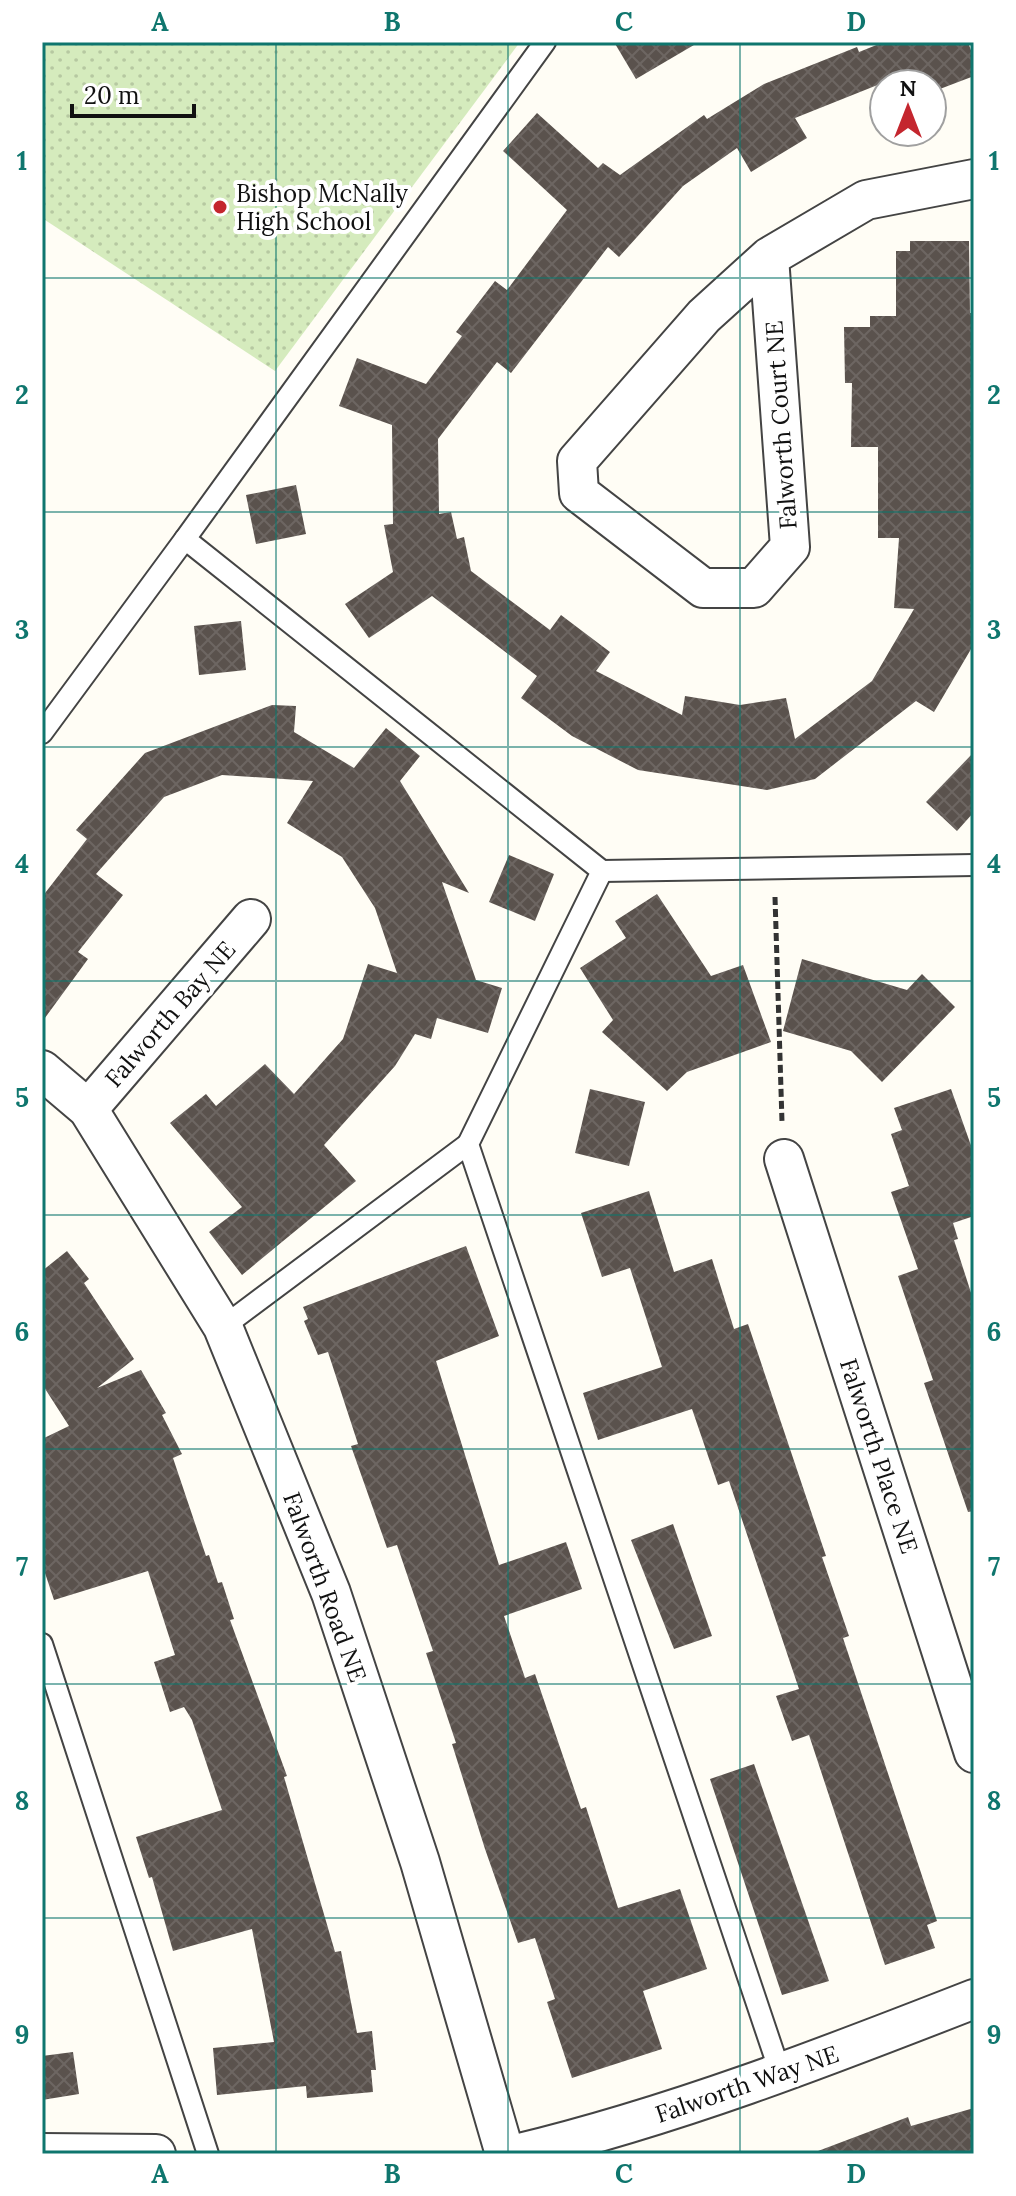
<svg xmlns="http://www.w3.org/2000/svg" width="1016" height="2196" font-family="Lora,serif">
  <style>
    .park { fill: url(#park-dots) }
    .building { fill: url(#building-cross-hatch) }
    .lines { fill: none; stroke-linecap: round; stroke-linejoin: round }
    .lane-casing { stroke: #444; stroke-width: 24 }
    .street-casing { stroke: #444; stroke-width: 42 }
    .path { stroke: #333; stroke-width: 5; stroke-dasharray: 8 4; stroke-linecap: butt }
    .lane { stroke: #fff; stroke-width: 20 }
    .street { stroke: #fff; stroke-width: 38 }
    .grid { fill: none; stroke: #0f766e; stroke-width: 2; stroke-opacity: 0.55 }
    .poi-dot { fill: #c4262e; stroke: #fff; stroke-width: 3 }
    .labels { text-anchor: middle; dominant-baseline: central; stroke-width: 8; stroke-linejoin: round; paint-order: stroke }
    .poi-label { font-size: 24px; fill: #111; stroke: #fff; text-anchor: start }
    .street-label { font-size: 24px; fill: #111; stroke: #fff }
    .neatline { fill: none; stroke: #0f766e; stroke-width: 3 }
    .grid-label { font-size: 26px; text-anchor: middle; font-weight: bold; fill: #0f766e }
  </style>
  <defs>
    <pattern id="park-dots" width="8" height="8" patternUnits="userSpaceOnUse" patternTransform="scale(2)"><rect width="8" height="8" fill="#d5ebbd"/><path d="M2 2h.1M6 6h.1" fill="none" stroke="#b6c8a1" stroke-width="1.8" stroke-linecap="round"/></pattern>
    <pattern id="building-cross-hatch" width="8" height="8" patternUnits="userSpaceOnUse" patternTransform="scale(2)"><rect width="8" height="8" fill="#5a524d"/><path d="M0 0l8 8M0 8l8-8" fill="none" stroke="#6d6662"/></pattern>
  </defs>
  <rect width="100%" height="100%" fill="#fffdf5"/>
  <!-- park -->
  <polygon class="park" points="42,42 520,42 275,371 42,218"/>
  <!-- building -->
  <g class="building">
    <polygon points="614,42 699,42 636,79"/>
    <polygon points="884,42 968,42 974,59 974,76 932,92 932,84 880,84 795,118 807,138 751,172 737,148 683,186 619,257 608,247 511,373 497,362 438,439 439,514 451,512 457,539 464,537 471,571 550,630 561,615 610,652 596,671 682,715 685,696 740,705 786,698 795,739 872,681 914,609 894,608 899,538 878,538 878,447 851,447 852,383 845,383 844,327 870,327 870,316 896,316 896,251 910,251 910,241 969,241 970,313 974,313 974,644 934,712 916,701 815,779 767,790 638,770 572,736 521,698 537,676 432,596 369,638 345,604 393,572 384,525 393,524 392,425 339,406 357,358 426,384 462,336 456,332 495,281 507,290 567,210 503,151 537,113 598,168 603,163 620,175 704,115 707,119 764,84 857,47 859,52"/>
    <polygon points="296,485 306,534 256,544 246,495"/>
    <polygon points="241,621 246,670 199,675 194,626"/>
    <polygon points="272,705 296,706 294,732 354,768 386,728 420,756 400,781 469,893 442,882 476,980 502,988 488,1033 437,1018 431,1039 415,1034 395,1066 324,1145 356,1181 242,1275 209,1232 242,1207 170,1123 206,1094 216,1106 265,1064 294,1094 343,1039 368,964 397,973 375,908 342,857 287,823 313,781 222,775 164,797 96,874 123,895 78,952 88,959 42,1022 42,897 87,839 76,830 145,753"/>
    <polygon points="974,752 974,812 957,831 926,802"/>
    <polygon points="509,855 554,874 535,921 489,902"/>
    <polygon points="657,894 711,976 743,965 771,1042 687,1072 667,1091 602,1032 613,1020 580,968 626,938 615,921"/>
    <polygon points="802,959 907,990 922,974 955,1007 882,1082 851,1051 783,1031"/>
    <polygon points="590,1089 645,1102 629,1166 575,1153"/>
    <polygon points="951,1089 974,1154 974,1216 953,1223 958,1239 954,1240 974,1302 974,1511 968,1512 924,1383 933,1380 898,1276 918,1269 891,1192 909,1186 891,1134 902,1130 894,1108"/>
    <polygon points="649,1191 674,1272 712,1259 734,1329 748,1324 826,1556 822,1557 849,1636 843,1638 937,1921 927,1925 935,1948 885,1965 809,1735 792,1741 776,1696 799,1689 729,1481 718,1485 692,1409 598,1440 583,1393 662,1367 630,1268 602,1277 581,1213"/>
    <polygon points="466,1246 499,1336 436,1361 499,1565 566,1542 582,1589 504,1616 525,1678 535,1674 581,1809 586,1807 618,1908 680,1889 707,1969 643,1991 662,2049 572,2078 547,2002 555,1999 535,1938 518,1943 485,1849 452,1744 456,1743 426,1653 433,1651 397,1545 387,1548 351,1446 358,1444 328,1352 318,1355 304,1321 308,1319 303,1307"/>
    <polygon points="67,1251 89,1279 84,1283 134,1359 97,1388 141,1370 166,1413 162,1415 182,1454 173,1458 206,1556 209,1555 218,1583 222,1582 234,1619 230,1620 287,1776 284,1777 335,1952 341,1951 357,2033 372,2031 376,2070 371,2070 373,2092 307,2098 306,2086 217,2095 213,2048 274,2042 252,1929 173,1951 152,1877 149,1878 136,1837 222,1810 192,1720 184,1707 170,1712 154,1662 175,1655 148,1571 54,1600 42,1564 42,1439 69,1426 42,1384 42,1271"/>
    <polygon points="673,1524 712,1636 674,1649 631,1540"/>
    <polygon points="754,1764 829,1981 782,1995 710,1779"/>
    <polygon points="73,2052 79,2094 42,2100 42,2056"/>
    <polygon points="974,2108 974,2154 819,2154 818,2151 908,2117 911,2126"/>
  </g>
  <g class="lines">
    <!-- lane casing -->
    <g class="lane-casing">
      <g id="lane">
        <polyline points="545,42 185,539 602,871 468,1144 781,2075"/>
        <polyline points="42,733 185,539"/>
        <polyline points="602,871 974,865"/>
        <polyline points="223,1327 468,1144"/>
        <polyline points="42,1644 208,2154"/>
      </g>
    </g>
    <!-- street casing -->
    <g class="street-casing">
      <g id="street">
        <polyline points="769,257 790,547 754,588 703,588 579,493 577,461 704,316 769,257 866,200 974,179"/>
        <polyline points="42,1070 88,1109 223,1327 331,1593 420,1862 505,2154"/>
        <polyline points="88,1109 251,919"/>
        <polyline points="784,1159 974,1753"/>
        <polyline points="42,2153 156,2154"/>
        <path d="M516,2154C674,2116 823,2058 974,1999"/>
      </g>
    </g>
    <!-- path -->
    <polyline class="path" points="775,897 782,1122"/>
    <!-- lane -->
    <use href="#lane" class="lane"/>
    <!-- street -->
    <use href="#street" class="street"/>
  </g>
  <!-- grid -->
  <path class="grid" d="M276,42V2154M508,42V2154M740,42V2154M42,278H974M42,512H974M42,747H974M42,981H974M42,1215H974M42,1449H974M42,1684H974M42,1918H974"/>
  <!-- markers -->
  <circle class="poi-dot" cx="220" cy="207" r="8"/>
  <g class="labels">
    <!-- poi labels -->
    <g class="poi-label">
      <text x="236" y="193">Bishop McNally<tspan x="236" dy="28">High School</tspan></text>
    </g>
    <!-- street labels -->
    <g class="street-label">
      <text transform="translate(781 425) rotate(-94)">Falworth Court NE</text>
      <text transform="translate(170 1014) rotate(-49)">Falworth Bay NE</text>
      <text transform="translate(879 1456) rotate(72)">Falworth Place NE</text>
      <text transform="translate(325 1587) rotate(70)">Falworth Road NE</text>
      <text transform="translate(747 2084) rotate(-19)">Falworth Way NE</text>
    </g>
  </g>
  <!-- border -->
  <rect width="1016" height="2196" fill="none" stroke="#ffffff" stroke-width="88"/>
  <!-- north arrow -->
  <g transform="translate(908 108)"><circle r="38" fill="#ffffff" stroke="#a0a0a0" stroke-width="2"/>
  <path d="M0-6L14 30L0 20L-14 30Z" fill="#c4262e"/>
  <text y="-12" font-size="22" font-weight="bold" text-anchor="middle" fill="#111111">N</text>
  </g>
  <!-- scale -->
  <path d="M72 104v12h122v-12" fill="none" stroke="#111111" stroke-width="4"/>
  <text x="84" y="104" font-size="24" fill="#111111" stroke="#ffffff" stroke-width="6" paint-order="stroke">20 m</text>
  <rect x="44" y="44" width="928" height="2108" class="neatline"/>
  <g class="grid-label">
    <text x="160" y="31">A</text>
    <text x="392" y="31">B</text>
    <text x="624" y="31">C</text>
    <text x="856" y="31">D</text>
    <text x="22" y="170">1</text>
    <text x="994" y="170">1</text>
    <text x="22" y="404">2</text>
    <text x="994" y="404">2</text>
    <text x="22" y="639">3</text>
    <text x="994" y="639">3</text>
    <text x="22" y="873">4</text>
    <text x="994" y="873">4</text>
    <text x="22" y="1107">5</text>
    <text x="994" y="1107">5</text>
    <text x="22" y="1341">6</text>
    <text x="994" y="1341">6</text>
    <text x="22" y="1576">7</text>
    <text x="994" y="1576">7</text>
    <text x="22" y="1810">8</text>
    <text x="994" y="1810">8</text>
    <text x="22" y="2044">9</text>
    <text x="994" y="2044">9</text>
    <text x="160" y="2183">A</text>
    <text x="392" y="2183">B</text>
    <text x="624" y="2183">C</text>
    <text x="856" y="2183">D</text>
  </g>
</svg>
